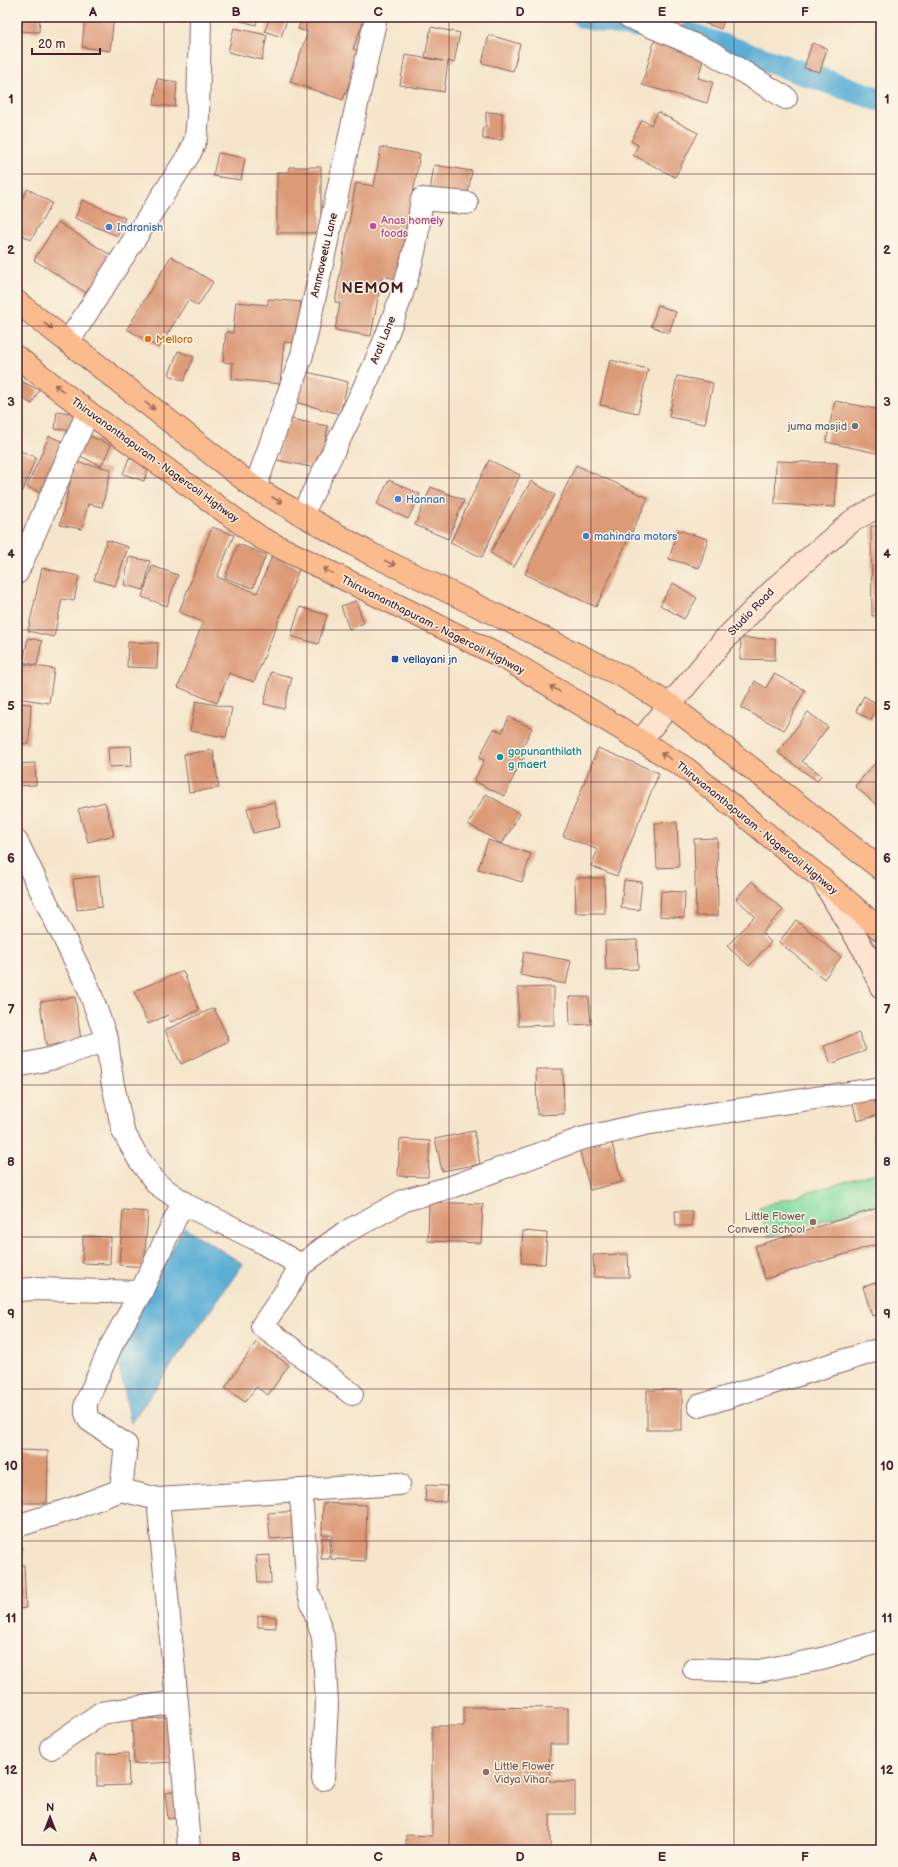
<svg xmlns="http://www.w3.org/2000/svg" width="898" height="1867" font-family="'Balsamiq Sans',sans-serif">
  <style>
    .green { fill: #83dda3; stroke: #667e67 }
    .water { fill: #5aafd6; stroke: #526780 }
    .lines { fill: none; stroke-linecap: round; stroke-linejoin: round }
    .canal { stroke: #5aafd6; stroke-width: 24 }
    .building { fill: #dc9a77 }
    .street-casing { stroke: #866463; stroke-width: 24 }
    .secondary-casing { stroke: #866463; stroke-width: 24 }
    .primary-casing { stroke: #866463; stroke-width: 24 }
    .street { stroke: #fff; stroke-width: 22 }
    .secondary { stroke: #fde4d1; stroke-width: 22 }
    .primary { stroke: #fbbb8d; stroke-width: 22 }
    .oneway { stroke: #9a6557 }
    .grid { fill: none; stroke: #4a1f2b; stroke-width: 1; stroke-opacity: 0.55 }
    .hotel-dot { fill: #d1479c; stroke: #fcf5e5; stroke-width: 1.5 }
    .shop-dot { fill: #3f7fe0; stroke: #fcf5e5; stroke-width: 1.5 }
    .food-dot { fill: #e8710a; stroke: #fcf5e5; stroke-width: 1.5 }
    .worship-dot { fill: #6b7280; stroke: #fcf5e5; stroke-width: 1.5 }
    .transit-dot { fill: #1a4fb4; stroke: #fcf5e5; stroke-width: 1.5 }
    .culture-dot { fill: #0f9aa8; stroke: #fcf5e5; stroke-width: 1.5 }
    .education-dot { fill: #8d6e63; stroke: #fcf5e5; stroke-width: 1.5 }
    .labels { text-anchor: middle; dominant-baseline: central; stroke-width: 3; stroke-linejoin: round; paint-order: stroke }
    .hotel-label { font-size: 11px; fill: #b23c85; stroke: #fcf5e5; text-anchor: start }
    .shop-label { font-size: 11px; fill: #366cbe; stroke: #fcf5e5; text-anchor: start }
    .street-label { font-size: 11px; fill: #4a1f2b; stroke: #fcf5e5 }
    .food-label { font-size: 11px; fill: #c56008; stroke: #fcf5e5; text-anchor: start }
    .worship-label { font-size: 11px; fill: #5b616d; stroke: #fcf5e5; text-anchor: end }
    .transit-label { font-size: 11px; fill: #164399; stroke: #fcf5e5; text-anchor: start }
    .culture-label { font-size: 11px; fill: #0d838f; stroke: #fcf5e5; text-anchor: start }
    .education-label { font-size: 11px; fill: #785e54; stroke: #fcf5e5; text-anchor: end }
    .district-label { font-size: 15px; font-weight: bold; letter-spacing: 1px; fill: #4a1f2b; stroke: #fcf5e5 }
    .neatline { fill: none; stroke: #4a1f2b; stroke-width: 1.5 }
    .grid-label { font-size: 13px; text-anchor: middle; font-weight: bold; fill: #4a1f2b }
  </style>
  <rect width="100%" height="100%" fill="#fcf5e5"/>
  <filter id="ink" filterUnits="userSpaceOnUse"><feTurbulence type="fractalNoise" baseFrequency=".025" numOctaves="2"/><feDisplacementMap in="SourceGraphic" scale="8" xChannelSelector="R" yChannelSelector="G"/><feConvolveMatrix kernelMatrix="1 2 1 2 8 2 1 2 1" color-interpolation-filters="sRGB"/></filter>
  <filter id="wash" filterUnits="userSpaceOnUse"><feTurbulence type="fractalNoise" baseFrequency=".012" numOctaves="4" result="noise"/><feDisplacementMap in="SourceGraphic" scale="16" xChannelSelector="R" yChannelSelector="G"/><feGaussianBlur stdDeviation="0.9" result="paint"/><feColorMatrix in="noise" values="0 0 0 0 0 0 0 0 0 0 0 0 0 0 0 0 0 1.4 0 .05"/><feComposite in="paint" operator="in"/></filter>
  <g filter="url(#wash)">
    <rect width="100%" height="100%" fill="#f5e5ca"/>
    <!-- green -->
    <polygon class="green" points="881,1171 881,1203 768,1237 759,1207"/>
    <!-- water -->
    <polygon class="water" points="184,1227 243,1264 131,1423 117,1355"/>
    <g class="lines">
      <!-- canal -->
      <g class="canal">
        <polyline points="584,17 633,26"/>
        <polyline points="689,34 881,100"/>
      </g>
    </g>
    <g id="blocks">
      <!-- building -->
      <g class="building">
        <polygon points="17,17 40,17 39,32 17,31"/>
        <polygon points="85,17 114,17 110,51 82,47"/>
        <polygon points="169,17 182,17 180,21"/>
        <polygon points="227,17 258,17 256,25"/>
        <polygon points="270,17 288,17 281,37 265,31"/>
        <polygon points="302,17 365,17 353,49 367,54 357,83 350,81 343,100 290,82 308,32 298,29"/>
        <polygon points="687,17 725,17 721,29"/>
        <polygon points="431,27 460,33 454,63 448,61 444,92 400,85 405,55 443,61 425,57"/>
        <polygon points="234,28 267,35 262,60 228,52"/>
        <polygon points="489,35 520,44 513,71 482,63"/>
        <polygon points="655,39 705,53 698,78 713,82 707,103 642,85"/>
        <polygon points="812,43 827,48 820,72 804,68"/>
        <polygon points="157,79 177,82 175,107 154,105"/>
        <polygon points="486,112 502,113 502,140 483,139 483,127 486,127"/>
        <polygon points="658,112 698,133 675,177 633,155 638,145 631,141 642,120 651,125"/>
        <polygon points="381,147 420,154 398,279 382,276 371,336 335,330 340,303 335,302 356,183 374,186"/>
        <polygon points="218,153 245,158 241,180 213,176"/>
        <polygon points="434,165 472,171 467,197 430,192"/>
        <polygon points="289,167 321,167 321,233 277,233 277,172 289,172"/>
        <polygon points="28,189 52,203 31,240 17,232 17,207"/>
        <polygon points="82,200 125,218 117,236 75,218"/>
        <polygon points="58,222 112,256 88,294 34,260"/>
        <polygon points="171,256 213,282 198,306 188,300 159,348 127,329"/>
        <polygon points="268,299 301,302 297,343 284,342 280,384 232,379 233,363 223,362 226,332 233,333 236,302 268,305"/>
        <polygon points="658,305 676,312 669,333 651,326"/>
        <polygon points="178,351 194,357 184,381 169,375"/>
        <polygon points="610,360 648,369 638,413 600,405"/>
        <polygon points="303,371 348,382 340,414 295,402"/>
        <polygon points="677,376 713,383 705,424 669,417"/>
        <polygon points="17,379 39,390 32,404 20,397 17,403"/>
        <polygon points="835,401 881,410 881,454 826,442"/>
        <polygon points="57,411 77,414 74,431 55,429"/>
        <polygon points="285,418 328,426 320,469 277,460"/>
        <polygon points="85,434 111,445 101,466 76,454"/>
        <polygon points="49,436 69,444 47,495 27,487"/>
        <polygon points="20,451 36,457 23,491 17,489 17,458"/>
        <polygon points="129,458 149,465 144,481 123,474"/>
        <polygon points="489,460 520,475 482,557 450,543"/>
        <polygon points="776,461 837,463 835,507 775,504"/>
        <polygon points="75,462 111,469 102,507 88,504 82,529 60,525"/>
        <polygon points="576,465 648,498 596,607 525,574"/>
        <polygon points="389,480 420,494 408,519 377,504"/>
        <polygon points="531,481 555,495 514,567 490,553"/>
        <polygon points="431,487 464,500 448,539 415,525"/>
        <polygon points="871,526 881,526 881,616 872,616"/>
        <polygon points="212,527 234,535 217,577 257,593 272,556 300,567 254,682 229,673 217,703 178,687 203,622 179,612"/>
        <polygon points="678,530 708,539 699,568 669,559"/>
        <polygon points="107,540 128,547 115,586 94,580"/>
        <polygon points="238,544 266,555 253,588 225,578"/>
        <polygon points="129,557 150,561 144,590 124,585"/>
        <polygon points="152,566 178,575 167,606 142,597"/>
        <polygon points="42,568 79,576 74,601 62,599 54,637 28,631"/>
        <polygon points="673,583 697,598 684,619 660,605"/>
        <polygon points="356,601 364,623 349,629 341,606"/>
        <polygon points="300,607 327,615 318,644 291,636"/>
        <polygon points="28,638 42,641 37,665 23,662"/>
        <polygon points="741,638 775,639 775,660 740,659"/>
        <polygon points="128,642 158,643 157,668 127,667"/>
        <polygon points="17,663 54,669 49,703 17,698"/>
        <polygon points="271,672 292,677 284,709 264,704"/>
        <polygon points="774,674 805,690 784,730 741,708 755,681 766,688"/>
        <polygon points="864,696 879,705 871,720 856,711"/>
        <polygon points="196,701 232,708 226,737 190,731"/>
        <polygon points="17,703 31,704 29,744 17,743"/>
        <polygon points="808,712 828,727 802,761 821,775 817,781 778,753"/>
        <polygon points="509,717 532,728 518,756 523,758 504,796 474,781 484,760 479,758 494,729 502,732"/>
        <polygon points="131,746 132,766 109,767 108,747"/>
        <polygon points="598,748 659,773 617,876 591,866 598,850 563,836"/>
        <polygon points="213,750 219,788 189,792 184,754"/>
        <polygon points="881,756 881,809 855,786"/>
        <polygon points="35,763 36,785 17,786 17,764"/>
        <polygon points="486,794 520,814 502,844 468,824"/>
        <polygon points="105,802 114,835 88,842 78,809"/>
        <polygon points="275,802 280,827 253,833 247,808"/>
        <polygon points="677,822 679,867 657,868 655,823"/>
        <polygon points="717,838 718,916 696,916 694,839"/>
        <polygon points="488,840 531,854 522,882 478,869"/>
        <polygon points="99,876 102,907 77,910 73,879"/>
        <polygon points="575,878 604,878 605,913 576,913"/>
        <polygon points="624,880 642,882 639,910 621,908"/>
        <polygon points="752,881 783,910 762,933 771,942 749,966 727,946 755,916 736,899"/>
        <polygon points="661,891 685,892 684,918 660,916"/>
        <polygon points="796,920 841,957 824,979 779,942"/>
        <polygon points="637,940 638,969 606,970 605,941"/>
        <polygon points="524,952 571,961 566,984 520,975"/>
        <polygon points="183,971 199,1010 171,1022 168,1015 148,1024 134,991"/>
        <polygon points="554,987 554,1025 518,1026 518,988"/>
        <polygon points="75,997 81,1040 46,1046 40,1002"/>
        <polygon points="569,997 589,997 591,1024 570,1025"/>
        <polygon points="214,1008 229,1041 181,1064 165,1030"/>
        <polygon points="859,1033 866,1050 831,1064 824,1046"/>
        <polygon points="17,1042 21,1053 17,1055"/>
        <polygon points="536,1069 563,1069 564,1114 537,1115"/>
        <polygon points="874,1098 879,1115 857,1121 853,1103"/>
        <polygon points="474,1131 480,1164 442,1171 435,1139"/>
        <polygon points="400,1139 430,1141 428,1177 398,1176"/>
        <polygon points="611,1140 622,1182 590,1190 579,1148"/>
        <polygon points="429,1202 483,1204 481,1243 428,1241"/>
        <polygon points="881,1207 881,1243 765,1279 755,1246"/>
        <polygon points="123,1210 148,1212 144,1267 119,1265"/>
        <polygon points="675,1211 692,1211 692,1226 676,1226"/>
        <polygon points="523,1231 547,1233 545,1264 521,1263"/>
        <polygon points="83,1236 111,1237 110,1264 82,1263"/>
        <polygon points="628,1254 629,1277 594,1277 593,1255"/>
        <polygon points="881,1281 881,1313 872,1316 863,1287"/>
        <polygon points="256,1342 289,1365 268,1395 256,1387 245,1402 225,1388"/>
        <rect x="647" y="1390" width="35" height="40"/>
        <polygon points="19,1450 48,1451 47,1503 18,1503"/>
        <polygon points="426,1485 447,1486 446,1502 425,1501"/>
        <polygon points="323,1503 367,1505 365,1561 331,1559 332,1535 322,1534"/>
        <polygon points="298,1511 299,1537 270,1539 268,1513"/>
        <polygon points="322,1537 330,1538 329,1559 321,1559"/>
        <polygon points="17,1546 22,1546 21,1561 17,1561"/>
        <polygon points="270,1555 271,1583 258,1583 256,1556"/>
        <polygon points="17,1565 24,1565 26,1608 17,1609"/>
        <polygon points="258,1615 276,1617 276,1628 258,1627"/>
        <polygon points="464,1707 568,1708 568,1744 550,1744 549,1781 575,1782 575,1814 550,1814 550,1848 568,1848 568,1850 406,1850 406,1835 432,1836 432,1726 464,1726"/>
        <polygon points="175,1717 177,1762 134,1764 132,1720"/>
        <polygon points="128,1753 129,1785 97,1786 97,1754"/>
        <polygon points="178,1790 182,1817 168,1819 165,1793"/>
      </g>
    </g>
  </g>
  <g filter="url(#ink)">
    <use href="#blocks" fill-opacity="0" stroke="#866463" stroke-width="1"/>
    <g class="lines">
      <!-- street casing -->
      <g class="street-casing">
        <g id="street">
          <polyline points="629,17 709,51 786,98"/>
          <polyline points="68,342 190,153 196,138 198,116 200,17"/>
          <polyline points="255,488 302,355 376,17"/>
          <path d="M302,515C342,432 390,346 413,256C418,237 419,217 422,199L467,203"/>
          <polyline points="17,573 88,412"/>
          <polyline points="17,842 88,987 107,1040 112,1080 123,1131 138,1158 157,1184 190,1207 256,1239 301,1265"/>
          <polyline points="17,1066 54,1058 107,1040"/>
          <polyline points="183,1202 141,1292 112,1344 86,1403 86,1413 89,1420 126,1445 121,1490 158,1499 399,1484"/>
          <polyline points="17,1290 34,1289 141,1292"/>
          <polyline points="352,1394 262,1326 286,1291 301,1265 344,1233 405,1200 454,1186 580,1139 645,1124 881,1088"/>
          <polyline points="699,1406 881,1349"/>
          <polyline points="298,1490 302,1506 308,1591 323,1637 327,1704 323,1779"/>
          <polyline points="158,1499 185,1790 189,1850"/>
          <polyline points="17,1526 74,1508 121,1490"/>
          <polyline points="694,1669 758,1671 822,1659 881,1641"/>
          <polyline points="51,1748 101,1713 177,1702"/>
        </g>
      </g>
      <!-- secondary casing -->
      <g class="secondary-casing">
        <g id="secondary">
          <polyline points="640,741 724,640 778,585 852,521 881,505"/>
          <polyline points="824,883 865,952 881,987"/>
        </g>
      </g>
      <!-- primary casing -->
      <g class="primary-casing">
        <g id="primary">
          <polyline points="17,302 255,488 371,554 624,677 670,705 881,869"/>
          <polyline points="17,357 88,412 261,538 508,660 687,769 822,879 881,930"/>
        </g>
      </g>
      <!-- street -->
      <use href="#street" class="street"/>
      <!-- secondary -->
      <use href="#secondary" class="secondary"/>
      <!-- primary -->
      <use href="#primary" class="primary"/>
    </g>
    <!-- one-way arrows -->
    <defs><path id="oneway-shaft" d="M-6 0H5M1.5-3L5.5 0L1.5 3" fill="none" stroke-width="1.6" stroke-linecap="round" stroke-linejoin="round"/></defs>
    <g class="oneway">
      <use href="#oneway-shaft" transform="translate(48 326) rotate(38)"/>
      <use href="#oneway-shaft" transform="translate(59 388) rotate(-141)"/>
      <use href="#oneway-shaft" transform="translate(150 406) rotate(38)"/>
      <use href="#oneway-shaft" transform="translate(277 500) rotate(30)"/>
      <use href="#oneway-shaft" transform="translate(390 563) rotate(26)"/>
      <use href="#oneway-shaft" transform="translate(328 571) rotate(-154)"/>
      <use href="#oneway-shaft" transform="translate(555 689) rotate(-149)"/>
      <use href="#oneway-shaft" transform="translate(666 756) rotate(-149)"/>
    </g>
  </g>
  <!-- grid -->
  <path class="grid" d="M164,17V1850M307,17V1850M449,17V1850M591,17V1850M734,17V1850M17,174H881M17,326H881M17,478H881M17,630H881M17,782H881M17,934H881M17,1085H881M17,1237H881M17,1389H881M17,1541H881M17,1693H881"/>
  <!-- markers -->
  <circle class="hotel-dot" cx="373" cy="226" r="4"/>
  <g class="shop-dot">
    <circle cx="109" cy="227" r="4"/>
    <circle cx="398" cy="499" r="4"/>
    <circle cx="586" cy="536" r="4"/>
  </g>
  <circle class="food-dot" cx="148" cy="339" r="4"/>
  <circle class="worship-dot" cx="855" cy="426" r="4"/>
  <rect class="transit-dot" x="391" y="655" width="8" height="8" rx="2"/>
  <circle class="culture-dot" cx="500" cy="757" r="4"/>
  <g class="education-dot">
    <circle cx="813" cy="1222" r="4"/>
    <circle cx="486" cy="1772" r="4"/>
  </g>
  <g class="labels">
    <!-- hotel labels -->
    <g class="hotel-label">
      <text x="381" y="220">Anas homely<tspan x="381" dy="13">foods</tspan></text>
    </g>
    <!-- shop labels -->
    <g class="shop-label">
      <text x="117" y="227">Indranish</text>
      <text x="406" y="499">Hannan</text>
      <text x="594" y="536">mahindra motors</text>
    </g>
    <!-- street labels -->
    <g class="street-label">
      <text transform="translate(324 255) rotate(-77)">Ammaveetu Lane</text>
      <text transform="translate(383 340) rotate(-68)">Arati Lane</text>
      <text transform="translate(155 460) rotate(36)">Thiruvananthapuram - Nagercoil Highway</text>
      <text transform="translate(751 612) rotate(-46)">Studio Road</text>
      <text transform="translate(433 625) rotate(27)">Thiruvananthapuram - Nagercoil Highway</text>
      <text transform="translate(757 828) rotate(39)">Thiruvananthapuram - Nagercoil Highway</text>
    </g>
    <!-- food labels -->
    <g class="food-label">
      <text x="156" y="339">Melloro</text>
    </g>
    <!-- worship labels -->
    <g class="worship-label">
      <text x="847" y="426">juma masjid</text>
    </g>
    <!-- transit labels -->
    <g class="transit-label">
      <text x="403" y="659">vellayani jn</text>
    </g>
    <!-- culture labels -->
    <g class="culture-label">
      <text x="508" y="751">gopunanthilath<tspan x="508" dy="13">g maert</tspan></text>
    </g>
    <!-- education labels -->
    <g class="education-label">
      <text x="805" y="1216">Little Flower<tspan x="805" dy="13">Convent School</tspan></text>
      <text x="494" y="1766" text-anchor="start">Little Flower<tspan x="494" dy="13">Vidya Vihar</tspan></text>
    </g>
    <!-- district labels -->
    <g class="district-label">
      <text x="373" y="288">NEMOM</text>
    </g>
  </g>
  <!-- margin -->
  <rect width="898" height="1867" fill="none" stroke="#fcf5e5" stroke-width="44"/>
  <!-- north arrow -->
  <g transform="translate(50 1817)" stroke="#fcf5e5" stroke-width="3" paint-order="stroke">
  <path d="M0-3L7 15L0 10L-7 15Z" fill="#4a1f2b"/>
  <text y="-6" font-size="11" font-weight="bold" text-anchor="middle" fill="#4a1f2b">N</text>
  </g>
  <!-- scale -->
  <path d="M32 48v6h68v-6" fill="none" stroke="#4a1f2b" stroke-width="2"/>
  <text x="38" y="48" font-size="12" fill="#4a1f2b" stroke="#fcf5e5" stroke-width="3" paint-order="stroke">20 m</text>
  <rect x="22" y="22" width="854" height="1823" class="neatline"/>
  <g class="grid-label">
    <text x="93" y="16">A</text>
    <text x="236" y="16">B</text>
    <text x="378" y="16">C</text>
    <text x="520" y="16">D</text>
    <text x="662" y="16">E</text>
    <text x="805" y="16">F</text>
    <text x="11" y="103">1</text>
    <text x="887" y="103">1</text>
    <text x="11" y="254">2</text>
    <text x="887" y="254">2</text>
    <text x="11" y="406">3</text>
    <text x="887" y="406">3</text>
    <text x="11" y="558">4</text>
    <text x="887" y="558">4</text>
    <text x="11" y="710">5</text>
    <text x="887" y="710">5</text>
    <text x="11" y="862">6</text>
    <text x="887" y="862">6</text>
    <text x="11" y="1014">7</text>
    <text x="887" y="1014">7</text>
    <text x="11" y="1166">8</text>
    <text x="887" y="1166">8</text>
    <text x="11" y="1318">9</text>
    <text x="887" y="1318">9</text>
    <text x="11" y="1470">10</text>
    <text x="887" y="1470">10</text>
    <text x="11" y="1622">11</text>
    <text x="887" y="1622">11</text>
    <text x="11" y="1774">12</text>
    <text x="887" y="1774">12</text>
    <text x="93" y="1861">A</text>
    <text x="236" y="1861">B</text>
    <text x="378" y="1861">C</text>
    <text x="520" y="1861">D</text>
    <text x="662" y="1861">E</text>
    <text x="805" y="1861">F</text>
  </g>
</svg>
